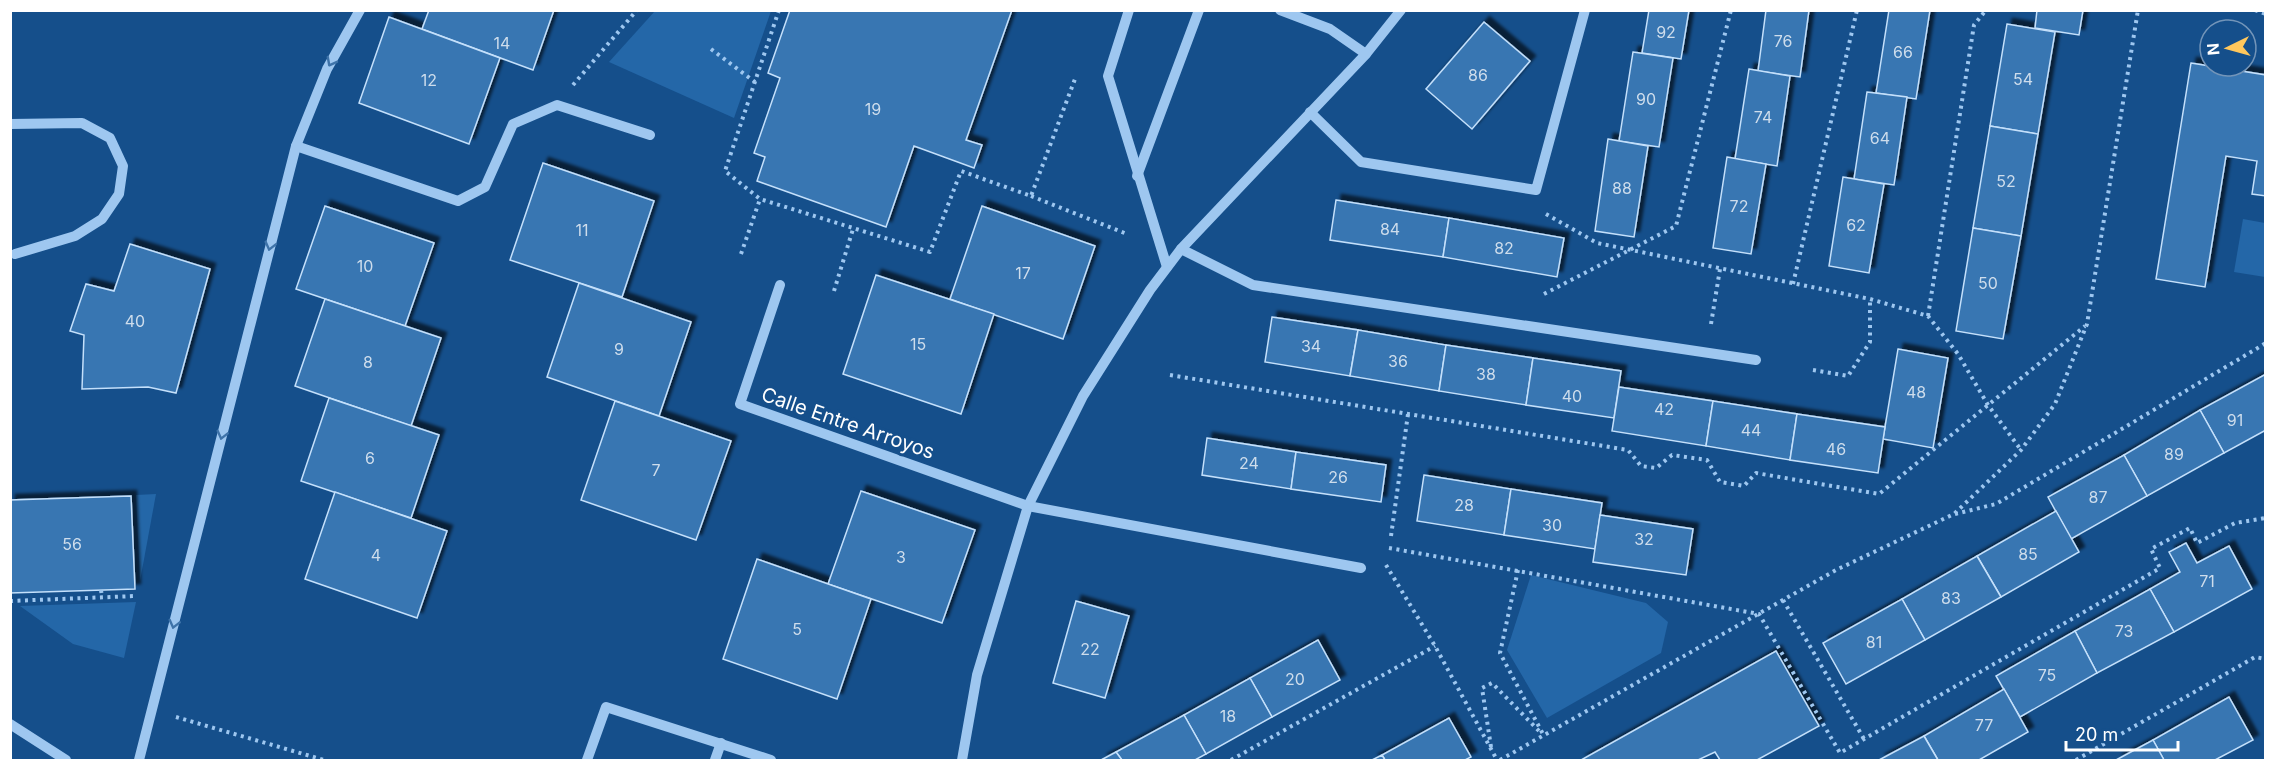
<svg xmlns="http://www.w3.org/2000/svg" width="2276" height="771" font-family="Inter,sans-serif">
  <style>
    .green { fill: #2467a8 }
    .building { fill: #3976b2; stroke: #c4e0fb; stroke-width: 1.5; filter: url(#shadow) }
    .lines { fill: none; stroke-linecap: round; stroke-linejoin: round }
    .path { stroke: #9ec7f0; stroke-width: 4; stroke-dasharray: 3 4.5; stroke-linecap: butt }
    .minor { stroke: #9ec7f0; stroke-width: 10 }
    .oneway { stroke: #3e73a9 }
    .labels { text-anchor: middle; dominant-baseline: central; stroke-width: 6; stroke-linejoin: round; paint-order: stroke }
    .number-label { font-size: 16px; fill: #ceddec }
    .street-label { font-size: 20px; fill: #fff; stroke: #154f8b }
  </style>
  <defs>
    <filter id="shadow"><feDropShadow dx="5.5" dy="-5.5" stdDeviation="1.5" flood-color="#0009"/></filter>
  </defs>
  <rect width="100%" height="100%" fill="#154f8b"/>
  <!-- green -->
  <g class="green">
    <polygon points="655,11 771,11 734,118 609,62"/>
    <polygon points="2243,219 2265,223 2265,277 2234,272"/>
    <polygon points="156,494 140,581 136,495"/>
    <polygon points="1531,575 1646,603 1668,622 1661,653 1547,718 1507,650"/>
    <polygon points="136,602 124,658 73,644 20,606"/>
  </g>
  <!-- building -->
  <g class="building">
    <polygon points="429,10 554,10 533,70 422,29"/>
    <polygon points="790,10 1012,10 966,140 982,145 974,168 914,146 886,227 757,181 765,157 754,153 780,78 768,73"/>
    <polygon points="1649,10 1689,10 1681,59 1642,53"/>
    <polygon points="1766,10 1809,10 1800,77 1758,71"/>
    <polygon points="1889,10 1930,10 1916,99 1876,93"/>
    <polygon points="2037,10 2083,10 2079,35 2035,28"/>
    <polygon points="389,17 500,58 469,144 359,103"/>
    <polygon points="1484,22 1530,61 1472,129 1426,89"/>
    <polygon points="2007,24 2055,32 2038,134 1990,126"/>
    <polygon points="1633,52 1673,58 1659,147 1619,141"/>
    <polygon points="2191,63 2266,75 2266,196 2252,194 2257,161 2226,156 2205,287 2156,279"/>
    <polygon points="1749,69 1790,76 1777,166 1735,159"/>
    <polygon points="1867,92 1907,97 1894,185 1854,179"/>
    <polygon points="1990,126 2038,134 2021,236 1973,228"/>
    <polygon points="1608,139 1648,146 1634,237 1595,231"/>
    <polygon points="1727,157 1766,164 1751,254 1713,248"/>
    <polygon points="543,163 654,201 622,297 510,260"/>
    <polygon points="1843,177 1884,184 1869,273 1829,266"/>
    <polygon points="1336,200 1449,218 1443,257 1330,240"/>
    <polygon points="325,206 434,243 405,326 296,289"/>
    <polygon points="982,206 1095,246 1063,339 950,299"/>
    <polygon points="1449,218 1564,238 1557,277 1443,257"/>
    <polygon points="1973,228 2021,236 2003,339 1956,331"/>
    <polygon points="130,244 210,269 176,393 148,387 82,389 84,335 70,331 86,284 114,291"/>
    <polygon points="876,275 994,314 961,414 843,374"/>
    <polygon points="579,283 691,322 659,416 547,377"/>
    <polygon points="325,299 441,338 411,426 295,386"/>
    <polygon points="1272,317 1358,330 1350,376 1265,362"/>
    <polygon points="1358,330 1446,345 1439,391 1350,376"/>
    <polygon points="1446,345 1533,358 1526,405 1439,391"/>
    <polygon points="1898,349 1948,358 1933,448 1883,439"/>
    <polygon points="1533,358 1621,371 1614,418 1526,405"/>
    <polygon points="2266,374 2266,430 2224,453 2200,410"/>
    <polygon points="1619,387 1713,401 1706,446 1612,431"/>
    <polygon points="329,398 439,435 411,518 301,481"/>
    <polygon points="615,401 731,441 696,540 581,500"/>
    <polygon points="1713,401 1797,414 1790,460 1706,446"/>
    <polygon points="2200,410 2224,453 2147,496 2124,455"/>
    <polygon points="1797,414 1885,427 1878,473 1790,460"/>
    <polygon points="1207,438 1296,452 1291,489 1202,475"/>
    <polygon points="1296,452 1386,465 1381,502 1291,489"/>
    <polygon points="2124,455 2147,496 2071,539 2048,497"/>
    <polygon points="1424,475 1511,489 1504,535 1417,521"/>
    <polygon points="1511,489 1602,503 1595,549 1504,535"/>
    <polygon points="861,491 975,530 942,623 828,584"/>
    <polygon points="335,492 447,531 417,618 305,579"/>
    <polygon points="131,496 135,589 10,593 10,500"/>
    <polygon points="2056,511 2079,552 2001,597 1977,556"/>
    <polygon points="1600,515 1693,529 1686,575 1593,562"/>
    <polygon points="2186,543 2197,563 2229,546 2252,589 2174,632 2150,589 2180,572 2169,552"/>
    <polygon points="1977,556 2001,597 1925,640 1902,599"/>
    <polygon points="757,559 871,599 837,699 723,659"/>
    <polygon points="2150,589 2174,632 2097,673 2075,631"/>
    <polygon points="1902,599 1925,640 1846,684 1823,643"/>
    <polygon points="1076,601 1129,616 1105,698 1053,683"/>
    <polygon points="2075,631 2097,673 2020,717 1996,676"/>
    <polygon points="1318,640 1340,680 1272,717 1250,678"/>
    <polygon points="1776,651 1819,726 1757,760 1720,760 1715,752 1698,760 1581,760"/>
    <polygon points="1250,678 1272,717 1206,754 1184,715"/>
    <polygon points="2004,689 2028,732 1979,760 1938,760 1924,736"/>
    <polygon points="2229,697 2253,740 2215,760 2164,760 2153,740"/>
    <polygon points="1184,715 1206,754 1195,760 1122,760 1116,752"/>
    <polygon points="1449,718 1471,757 1465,760 1385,760 1382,755"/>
    <polygon points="1924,736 1938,760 1879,760"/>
    <polygon points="2153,740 2164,760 2116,760"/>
    <polygon points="1116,752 1122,760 1101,760"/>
    <polygon points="1382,755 1385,760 1372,760"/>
  </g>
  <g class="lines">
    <!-- path -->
    <g class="path">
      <polyline points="779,10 725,171 760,199 930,252 961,171 1031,196 1075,79"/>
      <polyline points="2255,10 2266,14"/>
      <polyline points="711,49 755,82"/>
      <polyline points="573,85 637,10"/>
      <polyline points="1031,196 1127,234"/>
      <polyline points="1546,214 1597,243 1870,299 1928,316 1958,354 1988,405 2021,450"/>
      <polyline points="741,254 760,199"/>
      <polyline points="1793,284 1857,10"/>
      <polyline points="834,291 853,229"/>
      <polyline points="1544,294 1676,226 1731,10"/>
      <polyline points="1928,316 1974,25 1986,10"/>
      <polyline points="1711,324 1720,269"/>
      <polyline points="1813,370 1848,376 1870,342 1870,299"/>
      <polyline points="1170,375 1628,450 1641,466 1656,468 1672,455 1707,460 1720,482 1744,486 1756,473 1879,494 2085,326"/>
      <polyline points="1955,514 1996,504 2266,343"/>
      <polyline points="1391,536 1408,414"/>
      <polyline points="1389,548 1759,614 1840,753 2160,568 2151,549 2190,528 2197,543 2235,523 2266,518"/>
      <polyline points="1386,565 1435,646 1497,760"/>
      <polyline points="1518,570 1500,653 1544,736"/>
      <polyline points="101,590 102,597"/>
      <polyline points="1783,600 1864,739"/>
      <polyline points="10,601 136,596"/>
      <polyline points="176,717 324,760"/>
      <polyline points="1491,747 1482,688 1492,683 1539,731"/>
      <polyline points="1231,760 1435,646"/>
      <polyline points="1500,760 1836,570 1954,514 2021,450 2055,404 2087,324 2138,10"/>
      <polyline points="2076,760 2255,657 2266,659"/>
    </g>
    <!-- minor -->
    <g class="minor">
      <polyline points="1129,10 1108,76 1167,267"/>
      <polyline points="1280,10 1330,29 1366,54"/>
      <polyline points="1310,112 1361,162 1536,190 1585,10"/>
      <polyline points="10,124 82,123 110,138 123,166 119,194 102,219 75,236 15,254"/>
      <polyline points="296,146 458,201 485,187 513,124 557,105 650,135"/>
      <polyline points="1137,176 1199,10"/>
      <polyline points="1181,249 1253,285 1756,360"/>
      <polyline points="780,285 740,404 1028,506 1361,568"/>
      <polyline points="10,724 66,760"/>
      <polyline points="139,760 296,146 327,69 360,10"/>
      <polyline points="587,760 606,707 771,760"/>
      <polyline points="715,760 721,743"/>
      <polyline points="962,760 977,675 1028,506 1083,396 1150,290 1181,249 1366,54 1401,10"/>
    </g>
  </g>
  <!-- one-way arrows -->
  <defs><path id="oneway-chevron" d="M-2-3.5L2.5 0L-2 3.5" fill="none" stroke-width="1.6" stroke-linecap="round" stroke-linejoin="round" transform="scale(1.5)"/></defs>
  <g class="oneway">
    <use href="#oneway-chevron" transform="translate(331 62) rotate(118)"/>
    <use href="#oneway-chevron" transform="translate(270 246) rotate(104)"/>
    <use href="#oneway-chevron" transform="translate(222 435) rotate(104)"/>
    <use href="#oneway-chevron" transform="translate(174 624) rotate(104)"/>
  </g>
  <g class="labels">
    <!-- number labels -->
    <g class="number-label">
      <text x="1666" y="32">92</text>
      <text x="1783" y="41">76</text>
      <text x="502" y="43">14</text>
      <text x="1903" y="52">66</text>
      <text x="1478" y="75">86</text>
      <text x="2023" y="79">54</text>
      <text x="429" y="80">12</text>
      <text x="1646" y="99">90</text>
      <text x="873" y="109">19</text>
      <text x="1763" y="117">74</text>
      <text x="1880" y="138">64</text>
      <text x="2006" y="181">52</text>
      <text x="1622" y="188">88</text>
      <text x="1739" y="206">72</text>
      <text x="1856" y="225">62</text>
      <text x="1390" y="229">84</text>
      <text x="582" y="230">11</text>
      <text x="1504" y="248">82</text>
      <text x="365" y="266">10</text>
      <text x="1023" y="273">17</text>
      <text x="1988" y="283">50</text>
      <text x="135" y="321">40</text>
      <text x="918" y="344">15</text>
      <text x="1311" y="346">34</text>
      <text x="619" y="349">9</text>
      <text x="1398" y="361">36</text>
      <text x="368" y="362">8</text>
      <text x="1486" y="374">38</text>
      <text x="1916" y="392">48</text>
      <text x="1572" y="396">40</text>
      <text x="1664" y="409">42</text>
      <text x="2235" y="420">91</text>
      <text x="1751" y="430">44</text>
      <text x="1836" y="449">46</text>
      <text x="2174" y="454">89</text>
      <text x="370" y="458">6</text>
      <text x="1249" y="463">24</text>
      <text x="656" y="470">7</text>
      <text x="1338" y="477">26</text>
      <text x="2098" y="497">87</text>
      <text x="1464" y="505">28</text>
      <text x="1552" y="525">30</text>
      <text x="1644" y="539">32</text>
      <text x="72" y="544">56</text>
      <text x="2028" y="554">85</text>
      <text x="376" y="555">4</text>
      <text x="901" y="557">3</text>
      <text x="2207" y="581">71</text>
      <text x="1951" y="598">83</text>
      <text x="797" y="629">5</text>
      <text x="2124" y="631">73</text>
      <text x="1874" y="642">81</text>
      <text x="1090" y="649">22</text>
      <text x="2047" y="675">75</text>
      <text x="1295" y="679">20</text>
      <text x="1228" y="716">18</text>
      <text x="1984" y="725">77</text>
    </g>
    <!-- street labels -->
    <g class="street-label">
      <text transform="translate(848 423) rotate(19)">Calle Entre Arroyos</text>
    </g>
  </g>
  <!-- border -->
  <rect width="2276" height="771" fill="none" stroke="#ffffff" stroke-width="24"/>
  <!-- north arrow -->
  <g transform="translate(2228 48) rotate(265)"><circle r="28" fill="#154f8b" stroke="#7395b9" stroke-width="1.5"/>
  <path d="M0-4.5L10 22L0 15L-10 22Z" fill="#ffc75c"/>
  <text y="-9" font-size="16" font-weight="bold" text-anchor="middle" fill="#ffffff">N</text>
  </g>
  <!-- scale -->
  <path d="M2066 741v9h112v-9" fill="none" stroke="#ffffff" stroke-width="3"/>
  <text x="2075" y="741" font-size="18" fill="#ffffff" stroke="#154f8b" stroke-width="4.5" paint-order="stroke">20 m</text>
</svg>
